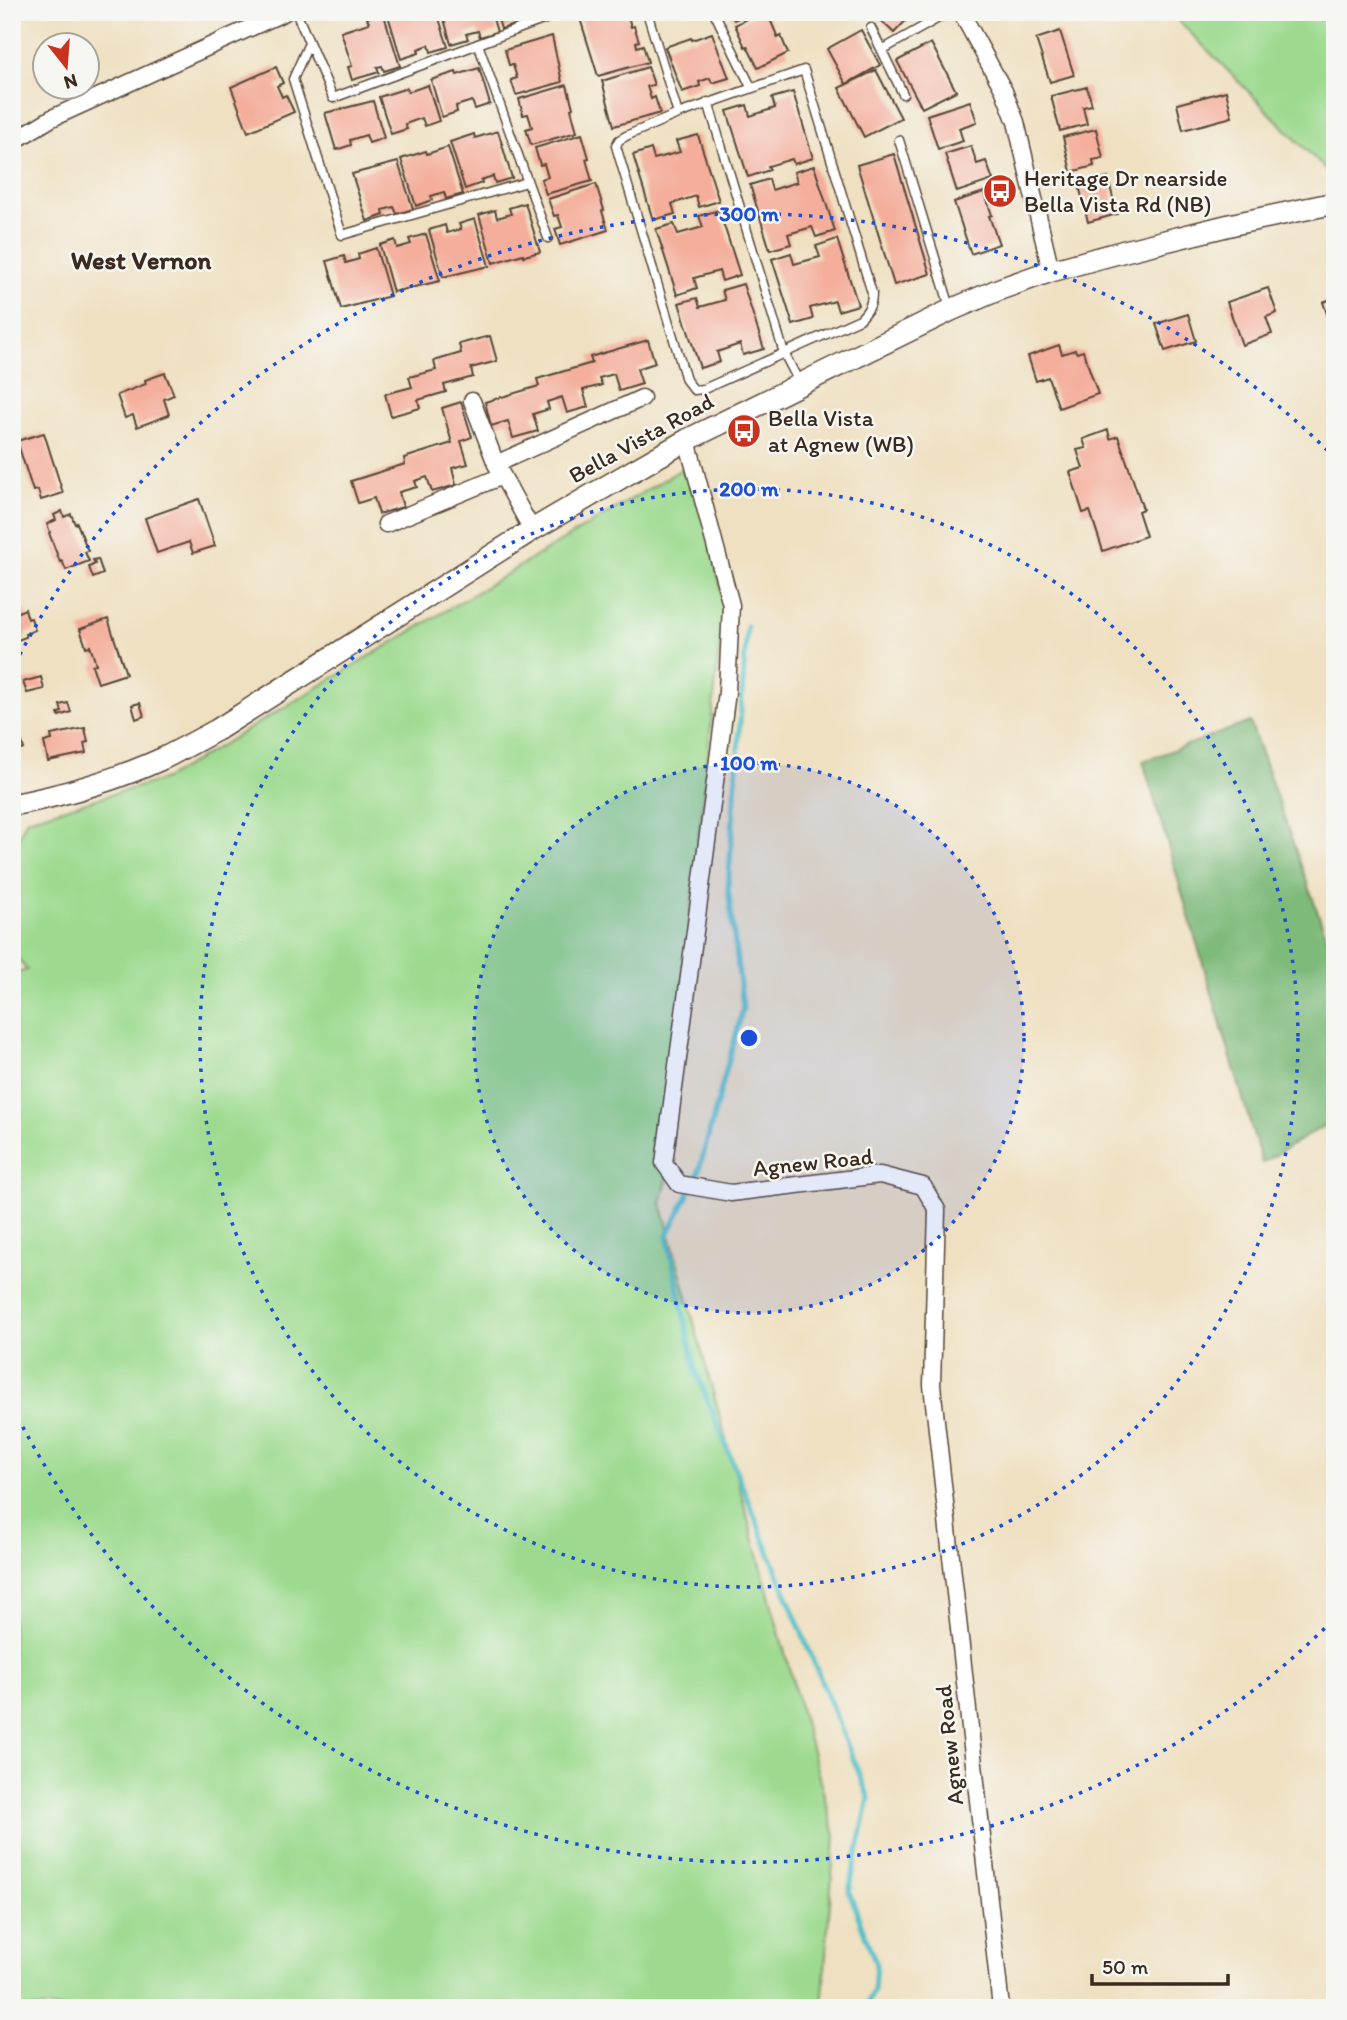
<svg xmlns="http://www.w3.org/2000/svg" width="1347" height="2020" font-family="Itim,sans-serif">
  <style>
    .green { fill: #9dda8f; stroke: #6c8256; stroke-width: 2 }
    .forest { fill: #7eba7a; stroke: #5c724c; stroke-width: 2 }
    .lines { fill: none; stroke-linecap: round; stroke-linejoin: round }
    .stream { stroke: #51bfc7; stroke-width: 5 }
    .building { fill: #f4ae9b }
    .lane-casing { stroke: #564536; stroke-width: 11 }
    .street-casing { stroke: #564536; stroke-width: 19 }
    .secondary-casing { stroke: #564536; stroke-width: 24 }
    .lane { stroke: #fff; stroke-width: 8 }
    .street { stroke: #fff; stroke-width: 16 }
    .secondary { stroke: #fff; stroke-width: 21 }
    .ring { fill: none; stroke: #1d4ed8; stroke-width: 3.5; stroke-dasharray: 3.5 7 }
    .labels { text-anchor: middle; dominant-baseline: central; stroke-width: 5; stroke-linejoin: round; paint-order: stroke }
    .poi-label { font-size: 23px; fill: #3b2a1e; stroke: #f6f6f2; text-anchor: start }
    .street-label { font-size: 23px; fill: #3b2a1e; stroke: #f6f6f2 }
    .quarter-label { font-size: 26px; font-weight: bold; fill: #3b2a1e; stroke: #f6f6f2 }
    .centre { fill: #1d4ed8; stroke: #f6f6f2; stroke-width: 3.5 }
    .ring-label { font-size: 21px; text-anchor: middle; font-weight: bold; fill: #1d4ed8; stroke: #f6f6f2; stroke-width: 5; stroke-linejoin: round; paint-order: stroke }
  </style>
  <rect width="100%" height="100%" fill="#f6f6f2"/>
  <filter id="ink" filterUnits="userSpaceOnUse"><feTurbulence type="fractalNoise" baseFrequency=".0143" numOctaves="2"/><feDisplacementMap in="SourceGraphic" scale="14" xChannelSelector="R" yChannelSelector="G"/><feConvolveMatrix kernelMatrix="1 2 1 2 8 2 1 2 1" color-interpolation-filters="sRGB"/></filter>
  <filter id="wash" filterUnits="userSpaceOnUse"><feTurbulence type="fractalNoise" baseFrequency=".00686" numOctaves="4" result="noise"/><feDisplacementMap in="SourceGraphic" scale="28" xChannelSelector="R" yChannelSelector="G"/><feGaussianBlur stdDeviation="1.57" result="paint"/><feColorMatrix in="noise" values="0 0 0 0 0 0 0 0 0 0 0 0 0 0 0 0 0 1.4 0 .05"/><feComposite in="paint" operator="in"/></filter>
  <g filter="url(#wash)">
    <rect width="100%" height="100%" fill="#efe0c1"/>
    <!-- green -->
    <g class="green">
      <polygon points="1170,12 1335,12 1335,179"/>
      <polygon points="695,461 724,606 663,1165 668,1176 661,1203 835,1835 822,2008 12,2008 12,975 27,970 12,952 12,851 27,819 165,779"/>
    </g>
    <!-- forest -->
    <polygon class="forest" points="1250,722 1335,961 1335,1119 1262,1163 1143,761"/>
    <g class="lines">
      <!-- stream -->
      <polyline class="stream" points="747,626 728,888 743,1008 698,1174 667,1237 696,1372 869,1798 849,1892 876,1964 874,1991 865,2008"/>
    </g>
    <g id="blocks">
      <!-- building -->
      <g class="building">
        <polygon points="383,12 400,66 384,71 382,66 377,67 379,72 352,80 348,67 352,66 341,32 369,23 367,18"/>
        <polygon points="387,12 437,12 448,47 431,52 429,45 418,49 419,53 401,59"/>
        <polygon points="442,12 491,12 497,32 480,37 478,31 466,34 468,39 451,44"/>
        <polygon points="496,12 547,12 548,16 530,22 528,15 516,18 518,24 501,29"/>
        <polygon points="578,12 627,12 631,27 634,26 639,41 636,42 637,47 643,45 648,62 598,76"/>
        <polygon points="730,12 750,12 734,20"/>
        <polygon points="759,12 767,12 778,38 781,36 788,53 758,68 747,46 745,47 735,25"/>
        <polygon points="872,12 914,12 894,33"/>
        <polygon points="861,30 880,65 846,84 827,49"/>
        <polygon points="1060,31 1074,75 1050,82 1036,39"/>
        <polygon points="712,33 729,78 712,83 710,78 699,82 700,86 682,92 665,47 691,38 692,40"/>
        <polygon points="552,36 562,82 516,95 511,80 517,78 513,65 509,65 505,50"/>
        <polygon points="931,43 956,91 922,108 897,61"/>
        <polygon points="276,67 283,83 277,86 282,97 286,95 294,112 248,132 231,87"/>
        <polygon points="648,67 654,85 647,86 651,99 655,97 660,113 614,126 602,81"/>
        <polygon points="479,68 490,104 475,109 472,101 456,106 457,112 442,117 431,80 456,72 457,75"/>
        <polygon points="876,70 901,118 864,137 839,88"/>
        <polygon points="428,85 439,121 425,126 422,118 405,124 407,129 391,134 379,97 407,88 408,92"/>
        <polygon points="567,85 573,108 571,109 577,132 531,145 526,129 532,127 528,114 523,115 519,99"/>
        <polygon points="1087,87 1092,105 1083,107 1087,124 1060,131 1051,96"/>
        <polygon points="1226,91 1232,117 1183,130 1177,104"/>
        <polygon points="793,92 813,158 794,164 792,159 768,166 770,170 748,177 727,111 747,105 750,116 775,108 772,98"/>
        <polygon points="373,101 384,138 369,143 366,135 350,140 351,145 336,150 325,113"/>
        <polygon points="970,101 977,122 959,128 963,141 938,149 927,115"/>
        <polygon points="1096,129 1103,158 1093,160 1094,166 1071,172 1063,137"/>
        <polygon points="498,131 512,178 495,183 493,176 481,180 482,183 465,189 450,142 474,134 475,138"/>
        <polygon points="582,134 589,158 586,159 592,181 546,194 541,179 548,177 544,164 540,165 535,148"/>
        <polygon points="698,135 719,201 699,207 696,196 672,204 675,214 653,220 633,155 651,149 654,159 680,152 676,141"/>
        <polygon points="971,146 977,164 986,161 993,180 957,192 945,154"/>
        <polygon points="448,147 463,194 446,199 444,192 431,196 432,200 416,206 401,159 426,151 427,154"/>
        <polygon points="894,154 930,274 894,285 857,165"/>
        <polygon points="398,162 413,209 397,214 394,207 383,210 384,215 367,221 352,174"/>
        <polygon points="814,166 835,231 816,237 812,227 788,234 791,244 770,250 750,185 769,179 772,190 797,182 794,172"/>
        <polygon points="1108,178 1117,214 1088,222 1079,185"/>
        <polygon points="596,184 604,210 602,211 608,230 560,245 555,229 562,227 558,215 554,216 548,199"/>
        <polygon points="984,192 992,215 989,216 999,244 971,254 954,202"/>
        <polygon points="525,203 540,252 524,256 523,254 493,263 479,215 495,210 497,218 511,214 509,208"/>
        <polygon points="719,210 740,275 722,281 719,271 694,278 697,288 677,295 656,229 674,224 678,234 703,227 699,216"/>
        <polygon points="475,219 489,266 443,277 429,230 445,225 447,233 461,229 459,224"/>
        <polygon points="426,234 440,281 393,292 380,245 395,240 397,248 411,244 409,239"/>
        <polygon points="837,239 858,305 838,311 835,301 810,308 813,319 793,325 772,259 791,253 794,264 820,257 816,246"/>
        <polygon points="376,248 390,296 341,309 327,261 344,256 346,263 359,259 358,254"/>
        <polygon points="743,284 764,349 743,355 740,344 717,352 720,362 700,368 679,303 697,298 700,307 725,300 722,290"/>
        <polygon points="1268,288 1277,313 1266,317 1272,334 1242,345 1227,302"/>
        <polygon points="1335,298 1335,335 1334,335 1323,302"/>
        <polygon points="1188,314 1196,341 1165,351 1156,324"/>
        <polygon points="490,336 497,361 471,368 473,377 444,385 446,392 418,400 420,408 391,416 385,394 412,387 409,377 436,370 434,361 461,353 459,344"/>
        <polygon points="648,340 655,363 637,369 642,384 619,391 614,374 599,378 602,385 583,390 588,407 567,413 562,397 547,402 549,409 533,414 538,431 513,438 508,421 491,426 485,402 539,386 537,379 592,363 590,357"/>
        <polygon points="1059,345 1062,354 1075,350 1077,353 1083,351 1098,394 1059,408 1048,377 1036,381 1028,356"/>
        <polygon points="165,373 174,395 164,399 169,415 137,427 133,415 125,418 117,395 146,384 145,380"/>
        <polygon points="461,402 472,437 461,441 468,464 452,468 456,485 432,492 427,477 415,481 417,487 399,492 403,507 379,514 374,498 358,503 351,481 405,464 404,458 452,443 442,408"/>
        <polygon points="1108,430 1110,439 1118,436 1143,509 1138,511 1146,536 1103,551 1090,511 1083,513 1070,472 1083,468 1077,450 1086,448 1083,439"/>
        <polygon points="44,433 63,493 41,500 38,490 33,491 17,441"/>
        <polygon points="199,499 215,546 193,553 189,542 157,553 145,518"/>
        <polygon points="62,511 64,517 71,514 75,524 77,523 88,551 85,552 89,561 66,570 62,561 60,562 49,533 50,532 47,524 56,520 54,515"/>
        <polygon points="98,559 103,574 93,578 89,567 95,564 93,560"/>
        <polygon points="12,603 16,613 25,609 28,619 31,618 35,630 25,634 26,637 12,642"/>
        <polygon points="108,619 126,674 98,683 92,665 96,664 90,646 86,647 80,629"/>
        <polygon points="41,677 44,689 27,693 23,682"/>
        <polygon points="16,680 18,690 12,692 12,681"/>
        <polygon points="68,703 71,712 59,716 58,713 62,712 60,705"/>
        <polygon points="140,703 144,716 136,719 132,705"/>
        <polygon points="15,721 24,749 12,752 12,722"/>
        <polygon points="85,728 88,742 84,743 86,753 48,761 44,742 52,740 51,735"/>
      </g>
    </g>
  </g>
  <g filter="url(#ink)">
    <use href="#blocks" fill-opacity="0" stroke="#564536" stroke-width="2"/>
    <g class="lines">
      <!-- lane casing -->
      <g class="lane-casing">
        <g id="lane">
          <polyline points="296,12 333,98 478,44 548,238"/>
          <polyline points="647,12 678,114"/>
          <polyline points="714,12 751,87"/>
          <polyline points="871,28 903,94"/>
          <polyline points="309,43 293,79 342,235 527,182"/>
          <polyline points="478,44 556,15"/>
          <polyline points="882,50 949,12"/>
          <path d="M804,70L872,293C872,305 868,311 860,319L704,389L694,390L686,380L616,146L619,140L628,135L678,114Z"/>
          <polyline points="708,102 784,353 799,382"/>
          <polyline points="899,140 950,307"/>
        </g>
      </g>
      <!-- street casing -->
      <g class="street-casing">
        <g id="street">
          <polyline points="961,12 1004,91 1016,122 1051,271"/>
          <polyline points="12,142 52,118 285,12"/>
          <polyline points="472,401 496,464 532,530"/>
          <polyline points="687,440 731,605 727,692 664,1163 679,1184 731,1193 880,1175 923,1186 937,1210 932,1385 1001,2008"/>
          <polyline points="496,464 642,398"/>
          <polyline points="386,524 502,476"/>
        </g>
      </g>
      <!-- secondary casing -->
      <g class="secondary-casing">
        <path id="secondary" d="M12,805C64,795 116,780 164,758C182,749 200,739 217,730L532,530L624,476L687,440L951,310L1000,289L1051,271L1125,251L1234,224L1335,203"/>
      </g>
      <!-- lane -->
      <use href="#lane" class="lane"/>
      <!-- street -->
      <use href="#street" class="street"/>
      <!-- secondary -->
      <use href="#secondary" class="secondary"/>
    </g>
  </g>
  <!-- distance rings -->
  <circle cx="749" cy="1038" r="275" fill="#1d4ed8" fill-opacity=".12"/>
  <g class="ring">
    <circle cx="749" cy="1038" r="275"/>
    <circle cx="749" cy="1038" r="549"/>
    <path d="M1332 1621A824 824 0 0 1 15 1412M15 664A824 824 0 0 1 1332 455"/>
  </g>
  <!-- icons -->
  <defs>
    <g id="bus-disc" transform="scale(1.75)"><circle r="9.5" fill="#c8321e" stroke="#f6f6f2"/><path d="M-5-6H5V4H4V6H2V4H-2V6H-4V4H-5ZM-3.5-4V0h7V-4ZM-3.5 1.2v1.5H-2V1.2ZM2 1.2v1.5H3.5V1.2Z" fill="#fff"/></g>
  </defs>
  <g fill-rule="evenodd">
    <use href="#bus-disc" x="1000" y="191"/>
    <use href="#bus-disc" x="744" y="431"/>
  </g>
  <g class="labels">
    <!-- poi labels -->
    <g class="poi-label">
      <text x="1024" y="178">Heritage Dr nearside<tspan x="1024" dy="26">Bella Vista Rd (NB)</tspan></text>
      <text x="768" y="418">Bella Vista<tspan x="768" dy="26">at Agnew (WB)</tspan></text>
    </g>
    <!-- street labels -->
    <g class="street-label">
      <text transform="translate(641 438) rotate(-29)">Bella Vista Road</text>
      <text transform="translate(813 1162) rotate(-6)">Agnew Road</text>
      <text transform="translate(949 1745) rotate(-96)">Agnew Road</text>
    </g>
    <!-- quarter labels -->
    <g class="quarter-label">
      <text x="141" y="260">West Vernon</text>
    </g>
  </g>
  <circle cx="749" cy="1038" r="10" class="centre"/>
  <g class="ring-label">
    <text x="749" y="221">300 m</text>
    <text x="749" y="496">200 m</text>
    <text x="749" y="770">100 m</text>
  </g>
  <!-- margin -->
  <rect width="1347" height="2020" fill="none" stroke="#f6f6f2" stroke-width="42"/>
  <!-- north arrow -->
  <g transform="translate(66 66) rotate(163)"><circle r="33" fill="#f6f6f2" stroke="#aba49d" stroke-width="2"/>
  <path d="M0-5L12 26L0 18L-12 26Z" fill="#c8321e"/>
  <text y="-10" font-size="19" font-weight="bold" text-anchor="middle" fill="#3b2a1e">N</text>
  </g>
  <!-- scale -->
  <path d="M1092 1974v10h136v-10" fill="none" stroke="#3b2a1e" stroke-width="3.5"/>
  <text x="1102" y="1974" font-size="21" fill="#3b2a1e" stroke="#f6f6f2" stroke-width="5" paint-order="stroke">50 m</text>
</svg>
